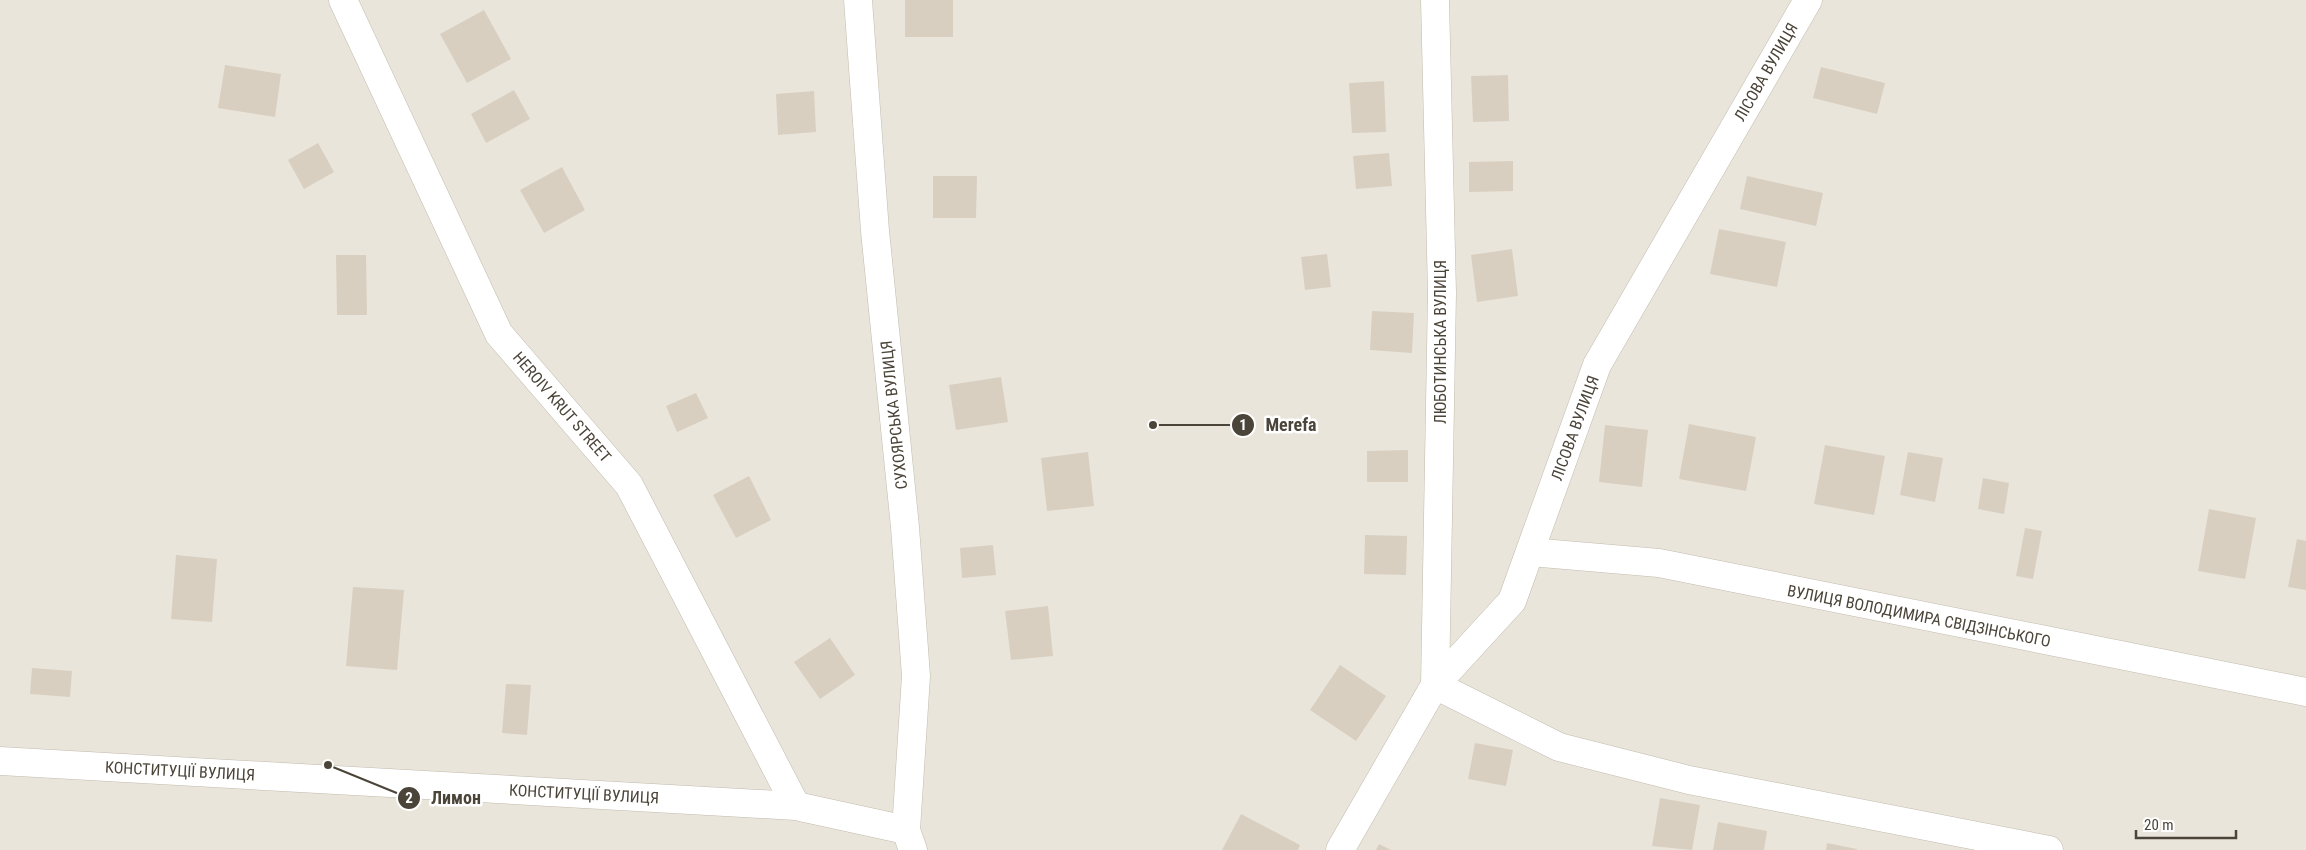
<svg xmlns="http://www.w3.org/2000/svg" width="2306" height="850" font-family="'Roboto Condensed',sans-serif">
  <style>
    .residential { fill: #eae5da }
    .building { fill: #d8cfc1 }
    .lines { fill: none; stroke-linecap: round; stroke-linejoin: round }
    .minor-casing { stroke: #c2bbae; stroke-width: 29 }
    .minor { stroke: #fff; stroke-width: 28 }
    .labels { text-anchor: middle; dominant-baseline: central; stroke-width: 5; stroke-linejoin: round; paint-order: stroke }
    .street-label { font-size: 16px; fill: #4b4439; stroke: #fff }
    .leader { fill: none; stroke: #4b4439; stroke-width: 2 }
    .callout-dot { fill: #4b4439; stroke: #fff; stroke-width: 2 }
    .mark-label { font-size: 15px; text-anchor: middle; font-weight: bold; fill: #fff }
    .callout-label { font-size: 18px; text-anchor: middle; font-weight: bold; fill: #4b4439; stroke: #fff; stroke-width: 5; stroke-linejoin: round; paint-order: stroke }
  </style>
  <rect width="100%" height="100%" fill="#f6f3ec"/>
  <!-- residential -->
  <rect class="residential" x="0" y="0" width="2306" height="850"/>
  <!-- building -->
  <g class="building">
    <rect x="905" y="0" width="48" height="37"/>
    <polygon points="484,10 511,59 467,83 440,34"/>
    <polygon points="225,65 281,74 275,117 218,108"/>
    <polygon points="1821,67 1885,83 1877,114 1813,98"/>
    <polygon points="1508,75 1509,121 1473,122 1471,76"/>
    <polygon points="1384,81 1386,132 1352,133 1349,83"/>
    <polygon points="514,90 530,119 486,143 471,114"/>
    <polygon points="814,91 816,132 778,135 776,94"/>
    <polygon points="318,143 334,172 304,189 288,160"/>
    <polygon points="1389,153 1392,186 1356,189 1353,156"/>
    <polygon points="1513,161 1513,191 1469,192 1469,162"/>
    <polygon points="562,167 585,210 544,233 520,190"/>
    <polygon points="933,176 977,176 976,218 933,218"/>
    <polygon points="1747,176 1823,193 1816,226 1740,209"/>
    <polygon points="1719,229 1786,242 1777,287 1710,274"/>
    <polygon points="1512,249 1518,296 1477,302 1471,255"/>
    <polygon points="1327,254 1331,287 1305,290 1301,257"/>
    <polygon points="336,255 366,255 367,315 337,315"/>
    <polygon points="1372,311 1414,313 1412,353 1370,350"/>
    <polygon points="1001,377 1008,422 956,430 949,385"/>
    <polygon points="696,393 708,418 677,432 666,406"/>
    <polygon points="1689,424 1756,437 1746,491 1679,479"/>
    <polygon points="1605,425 1648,430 1642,487 1599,482"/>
    <polygon points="1825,445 1885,456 1874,515 1814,504"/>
    <polygon points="1408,450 1408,482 1367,482 1367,451"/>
    <polygon points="1088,452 1094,506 1047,511 1041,458"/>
    <polygon points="1908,452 1943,458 1935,502 1900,495"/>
    <polygon points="749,476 771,520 736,538 713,495"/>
    <polygon points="1983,478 2009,483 2004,514 1978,509"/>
    <polygon points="2209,509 2256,518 2245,579 2198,571"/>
    <polygon points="2025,528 2042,531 2033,579 2016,576"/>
    <polygon points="1365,535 1407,536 1406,575 1364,574"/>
    <polygon points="2297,539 2306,541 2306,590 2288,587"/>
    <polygon points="993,545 996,575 962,578 960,548"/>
    <polygon points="176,555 217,559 212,622 171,619"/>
    <polygon points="353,587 404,590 397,670 346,666"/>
    <polygon points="1048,606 1053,656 1011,660 1005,611"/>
    <polygon points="830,638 855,675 820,699 794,662"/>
    <polygon points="1340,665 1386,696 1356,741 1310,710"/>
    <polygon points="32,668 72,671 70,697 30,694"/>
    <polygon points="506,684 531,685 527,735 502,733"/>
    <polygon points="1475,743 1513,750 1506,786 1468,779"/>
    <polygon points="1660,798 1700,805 1692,850 1652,846"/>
    <polygon points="1241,814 1300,845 1298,850 1222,850"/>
    <polygon points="1718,822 1767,831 1764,850 1713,850"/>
    <polygon points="1827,843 1857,849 1857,850 1826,850"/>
    <polygon points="1379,844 1391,850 1376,850"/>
  </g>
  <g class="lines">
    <!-- minor casing -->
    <g class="minor-casing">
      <g id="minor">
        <polyline points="343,0 499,334 629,485 796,806"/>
        <polyline points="858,0 875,231 905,527 916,676 906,830"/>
        <polyline points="1435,0 1442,293 1435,685 1559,747 1689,780 2049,850"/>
        <polyline points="1530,552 1659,563 2306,692"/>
        <polyline points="0,761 796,806 906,830 913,850"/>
        <polyline points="1340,850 1435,685 1512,601 1597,365 1808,0"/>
      </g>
    </g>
    <!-- minor -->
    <use href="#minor" class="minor"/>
  </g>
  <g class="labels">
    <!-- street labels -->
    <g class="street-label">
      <text transform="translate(1766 72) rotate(-60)">ЛІСОВА ВУЛИЦЯ</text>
      <text transform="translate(1440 342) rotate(-90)">ЛЮБОТИНСЬКА ВУЛИЦЯ</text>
      <text transform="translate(562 407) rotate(49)">HEROIV KRUT STREET</text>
      <text transform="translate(894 415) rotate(-96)">СУХОЯРСЬКА ВУЛИЦЯ</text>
      <text transform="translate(1575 428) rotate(-70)">ЛІСОВА ВУЛИЦЯ</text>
      <text transform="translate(1919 616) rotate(11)">ВУЛИЦЯ ВОЛОДИМИРА СВІДЗІНСЬКОГО</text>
      <text transform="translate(180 771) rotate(3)">КОНСТИТУЦІЇ ВУЛИЦЯ</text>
      <text transform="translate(584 794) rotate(3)">КОНСТИТУЦІЇ ВУЛИЦЯ</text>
    </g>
  </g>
  <!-- callouts -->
  <path class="leader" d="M1153 425L1243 425M328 765L409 798"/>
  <g class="callout-dot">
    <circle cx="1153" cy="425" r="5"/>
    <circle cx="328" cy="765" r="5"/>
    <circle cx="1243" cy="425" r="12"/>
    <circle cx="409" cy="798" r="12"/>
  </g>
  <g class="mark-label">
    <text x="1243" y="430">1</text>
    <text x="409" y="803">2</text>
  </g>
  <g class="callout-label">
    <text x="1291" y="431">Merefa</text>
    <text x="456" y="804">Лимон</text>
  </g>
  <!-- scale -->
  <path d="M2136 830v8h100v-8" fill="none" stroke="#4b4439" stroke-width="2.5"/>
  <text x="2144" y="830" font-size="15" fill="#4b4439" stroke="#ffffff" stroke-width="4" paint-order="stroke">20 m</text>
</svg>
